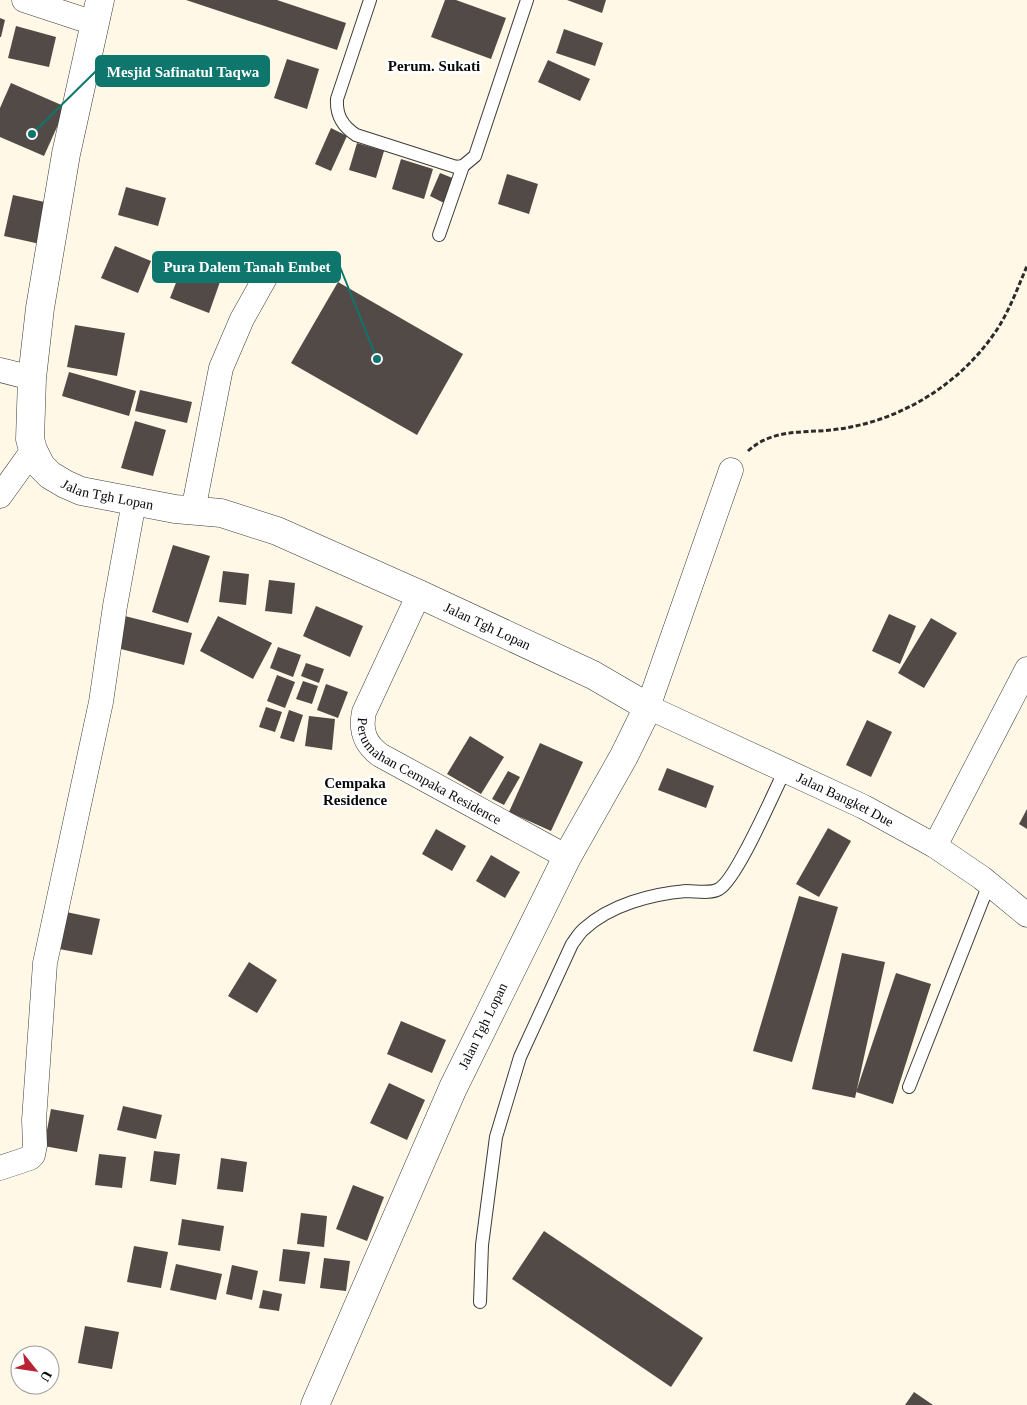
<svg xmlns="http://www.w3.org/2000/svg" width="1027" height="1405" font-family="'Times New Roman',serif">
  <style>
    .building { fill: #524a46 }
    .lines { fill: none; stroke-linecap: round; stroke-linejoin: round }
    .service-casing { stroke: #3c3c3c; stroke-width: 14 }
    .minor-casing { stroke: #3c3c3c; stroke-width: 25 }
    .tertiary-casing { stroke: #3c3c3c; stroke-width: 29 }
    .path { stroke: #2b2b2b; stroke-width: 3; stroke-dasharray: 5 2.5; stroke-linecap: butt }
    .service { stroke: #fff; stroke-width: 12 }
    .minor { stroke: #fff; stroke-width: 24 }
    .tertiary { stroke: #fff; stroke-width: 28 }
    .labels { text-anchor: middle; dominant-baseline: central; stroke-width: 5; stroke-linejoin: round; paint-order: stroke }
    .street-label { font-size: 14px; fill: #090909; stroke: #fff }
    .neighbourhood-label { font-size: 15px; font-weight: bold; fill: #090909; stroke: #fff }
    .leader { fill: none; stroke: #0f766e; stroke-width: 2 }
    .callout-dot { fill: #0f766e; stroke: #fff; stroke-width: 2 }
    .callout { fill: #0f766e; stroke: #0f766e; stroke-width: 2 }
    .callout-label { font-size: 15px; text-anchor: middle; font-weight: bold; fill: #fff }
  </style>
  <rect width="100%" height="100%" fill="#fff8e6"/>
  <!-- building -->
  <g class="building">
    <polygon points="186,0 277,0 346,23 337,50"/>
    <polygon points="445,0 456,0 506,18 491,59 431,37"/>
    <polygon points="567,0 606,0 602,13"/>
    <polygon points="0,18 5,20 1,37 0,37"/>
    <polygon points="16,26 56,37 49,67 8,58"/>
    <polygon points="564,29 603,43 595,66 556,53"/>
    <polygon points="287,59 319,69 307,109 274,98"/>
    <polygon points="548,60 590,79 580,101 538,82"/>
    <polygon points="11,83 66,107 44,156 0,137 0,108"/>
    <polygon points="331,128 347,136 331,171 315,164"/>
    <polygon points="357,143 384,151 376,178 349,170"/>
    <polygon points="401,159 433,169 424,199 392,189"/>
    <polygon points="440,173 455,179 444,203 430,196"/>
    <polygon points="507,174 538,184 529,214 498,204"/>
    <polygon points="126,187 166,198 158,226 118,215"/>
    <polygon points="13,195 49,203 40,244 4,236"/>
    <polygon points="115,246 151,261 138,293 101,278"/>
    <polygon points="183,265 221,279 209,313 170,298"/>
    <polygon points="338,282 463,354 417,435 291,363"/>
    <polygon points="75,325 125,333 117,376 67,367"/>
    <polygon points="69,372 136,391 129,416 62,396"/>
    <polygon points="140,390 192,402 187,423 135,411"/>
    <polygon points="135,421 166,430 153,476 121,468"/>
    <polygon points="173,545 210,556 188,623 152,612"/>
    <polygon points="223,571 249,574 246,605 219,602"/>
    <polygon points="269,580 295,583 292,614 265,611"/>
    <polygon points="316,606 363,626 350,657 303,636"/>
    <polygon points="889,614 916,626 900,664 872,651"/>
    <polygon points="121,615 192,633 184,665 113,647"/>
    <polygon points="218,616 272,643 253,679 200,651"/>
    <polygon points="931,618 957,633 924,688 898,673"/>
    <polygon points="278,647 301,655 293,677 270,668"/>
    <polygon points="306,663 324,669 319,683 301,676"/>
    <polygon points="277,675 295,682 285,708 267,701"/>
    <polygon points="303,681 318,686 312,704 296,699"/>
    <polygon points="326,684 348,692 338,718 317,710"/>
    <polygon points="266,707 282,712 275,732 259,727"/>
    <polygon points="289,710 303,715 294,742 280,738"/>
    <polygon points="309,716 335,719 332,750 305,746"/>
    <polygon points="867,720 892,732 871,777 846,765"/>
    <polygon points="470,736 504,757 481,794 447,774"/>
    <polygon points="540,743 583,762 551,831 509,812"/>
    <polygon points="667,768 714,786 706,808 658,790"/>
    <polygon points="508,771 520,777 504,805 492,799"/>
    <polygon points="1027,809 1027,829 1019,824"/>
    <polygon points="828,828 851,841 819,897 796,884"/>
    <polygon points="436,829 466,846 452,871 422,854"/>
    <polygon points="491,855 520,872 505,898 476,881"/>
    <polygon points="799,896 838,907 792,1062 753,1051"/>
    <polygon points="66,912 100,919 92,955 59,949"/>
    <polygon points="842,953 885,962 855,1098 812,1089"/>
    <polygon points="249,962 277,980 257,1013 228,996"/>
    <polygon points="896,973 931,984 893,1104 856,1092"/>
    <polygon points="401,1021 446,1040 432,1073 387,1054"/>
    <polygon points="389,1083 425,1100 407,1140 370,1123"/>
    <polygon points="123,1106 162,1115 156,1139 117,1130"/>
    <polygon points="51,1109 84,1115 77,1152 44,1146"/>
    <polygon points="154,1151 180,1154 176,1185 150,1181"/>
    <polygon points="99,1154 126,1157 122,1188 95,1185"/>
    <polygon points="221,1158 247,1162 243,1192 217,1189"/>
    <polygon points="353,1185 384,1197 367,1241 336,1229"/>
    <polygon points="301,1213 327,1216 324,1247 297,1244"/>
    <polygon points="182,1219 224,1226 220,1251 178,1245"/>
    <polygon points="544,1231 703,1338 671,1387 512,1279"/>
    <polygon points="134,1246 168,1252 161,1288 127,1282"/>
    <polygon points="283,1249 310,1252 305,1284 279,1281"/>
    <polygon points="324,1258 350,1261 346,1291 320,1288"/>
    <polygon points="176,1264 222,1274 216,1300 170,1290"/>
    <polygon points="232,1265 258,1271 252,1300 226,1294"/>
    <polygon points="263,1290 282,1294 279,1311 259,1308"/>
    <polygon points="85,1326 119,1332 112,1369 78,1363"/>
    <polygon points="914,1392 933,1405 905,1405"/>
  </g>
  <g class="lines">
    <!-- service casing -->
    <g class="service-casing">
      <g id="service">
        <path d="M370,0L337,99C336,115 342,126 356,135L456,167L463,166L475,156L527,0"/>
        <polyline points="439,235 463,166"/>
        <polyline points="909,1087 989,884"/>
        <path d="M480,1302L482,1245L496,1137L520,1057L572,944C576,939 579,933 584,929C610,905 651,894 686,891C696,891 711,894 719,889C737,879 774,792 785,770"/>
      </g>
    </g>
    <!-- minor casing -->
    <g class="minor-casing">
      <g id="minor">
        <polyline points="24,0 94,23"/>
        <polyline points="0,370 32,378"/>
        <path id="s1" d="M731,470L648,707L864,807L935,846L982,878L1027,915"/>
        <polyline points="0,496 33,450"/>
        <polyline points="193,511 221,368 242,319 270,269"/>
        <path id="s2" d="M419,594L364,712C360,731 365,744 380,755L567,857"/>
        <polyline points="935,846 1027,669"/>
        <polyline points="0,1168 30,1158 33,1155 35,1145 34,1120 45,963 101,702 115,606 134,502"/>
      </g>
    </g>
    <!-- tertiary casing -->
    <g class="tertiary-casing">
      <g id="tertiary">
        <path id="s3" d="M100,0L66,154L40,308L32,378L30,439L33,450L41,466L50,475L65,484L81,491L175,509L221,513L277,531L419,594L593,675L648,707L624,756L567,857L453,1088L315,1405"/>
      </g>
    </g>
    <!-- path -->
    <path class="path" d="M748,451C772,429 801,433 831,430C898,423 961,385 998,328C1010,309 1018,287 1027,266"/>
    <!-- service -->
    <use href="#service" class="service"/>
    <!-- minor -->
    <use href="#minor" class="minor"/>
    <!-- tertiary -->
    <use href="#tertiary" class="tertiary"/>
  </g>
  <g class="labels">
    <!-- street labels -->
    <g class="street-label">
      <text stroke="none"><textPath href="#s3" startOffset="549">Jalan Tgh Lopan</textPath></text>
      <text stroke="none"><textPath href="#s3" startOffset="954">Jalan Tgh Lopan</textPath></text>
      <text stroke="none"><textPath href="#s2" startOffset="226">Perumahan Cempaka Residence</textPath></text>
      <text stroke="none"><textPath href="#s1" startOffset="469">Jalan Bangket Due</textPath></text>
      <text transform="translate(483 1026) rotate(-64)">Jalan Tgh Lopan</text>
    </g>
    <!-- neighbourhood labels -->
    <g class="neighbourhood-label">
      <text x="434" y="66">Perum. Sukati</text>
      <text x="355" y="783">Cempaka<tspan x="355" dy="17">Residence</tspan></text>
    </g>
  </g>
  <!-- callouts -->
  <path class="leader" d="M32 134L96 71M377 359L340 267"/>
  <g class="callout-dot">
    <circle cx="32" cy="134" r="5"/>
    <circle cx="377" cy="359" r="5"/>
  </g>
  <g class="callout">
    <rect x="96" y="56" width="173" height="30" rx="5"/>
    <rect x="153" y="252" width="187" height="30" rx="5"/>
  </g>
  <g class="callout-label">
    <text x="183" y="77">Mesjid Safinatul Taqwa</text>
    <text x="247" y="272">Pura Dalem Tanah Embet</text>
  </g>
  <!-- north arrow -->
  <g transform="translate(35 1370) rotate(120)"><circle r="24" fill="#ffffff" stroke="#9d9d9d"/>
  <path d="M0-4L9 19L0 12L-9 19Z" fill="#ba2133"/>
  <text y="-8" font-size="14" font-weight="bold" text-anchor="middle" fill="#090909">U</text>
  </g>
</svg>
